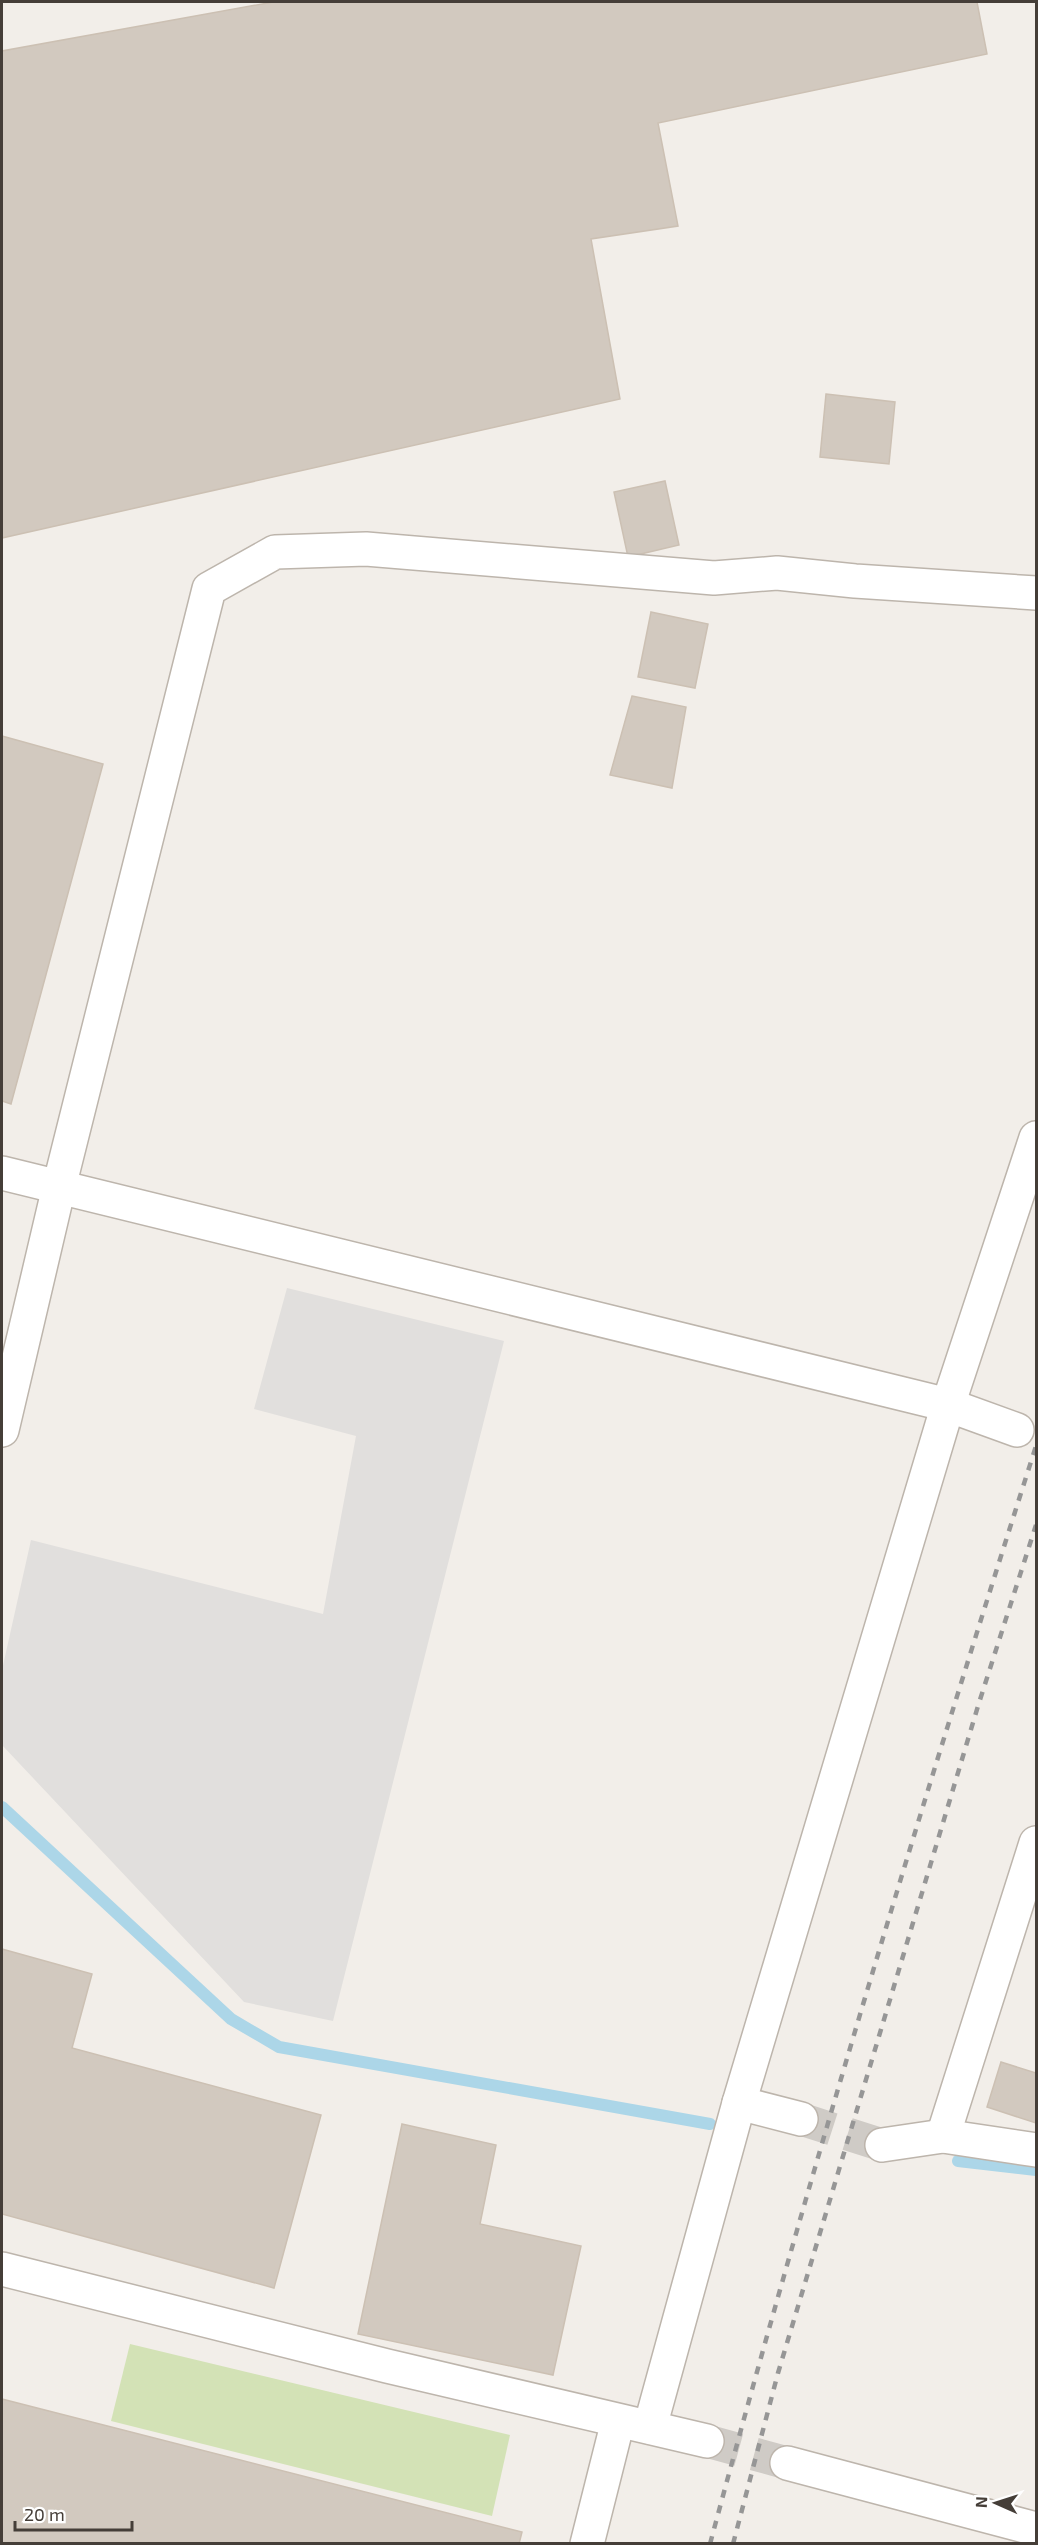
<svg xmlns="http://www.w3.org/2000/svg" width="1038" height="2545" font-family="'Exo 2',sans-serif">
  <style>
    .green { fill: #d3e2b6 }
    .parking { fill: #e1dfdd }
    .lines { fill: none; stroke-linecap: round; stroke-linejoin: round }
    .stream { stroke: #acd6e8; stroke-width: 12 }
    .building { fill: #d2c9bf; stroke: #ccc0b3; stroke-width: 1.5 }
    .minor-tunnel { stroke: #cfcbc6; stroke-width: 33; stroke-dasharray: 33 16; stroke-linecap: butt }
    .minor-casing { stroke: #bdb5ac; stroke-width: 36 }
    .minor { stroke: #fff; stroke-width: 33 }
    .rail { stroke: #969696; stroke-width: 4.5; stroke-dasharray: 8 8; stroke-linecap: butt }
  </style>
  <rect width="100%" height="100%" fill="#f2eee9"/>
  <!-- green -->
  <polygon class="green" points="130,2344 510,2435 492,2516 111,2421"/>
  <!-- parking -->
  <polygon class="parking" points="287,1288 504,1341 333,2021 244,2002 2,1745 2,1670 31,1540 323,1614 356,1436 254,1409"/>
  <g class="lines">
    <!-- stream -->
    <g class="stream">
      <polyline points="2,1807 231,2019 279,2047 710,2124"/>
      <polyline points="958,2161 1036,2170"/>
    </g>
  </g>
  <!-- building -->
  <g class="building">
    <polygon points="273,2 977,2 987,54 658,123 678,226 591,239 620,399 2,538 2,51"/>
    <polygon points="826,394 895,402 889,464 820,457"/>
    <polygon points="665,481 679,545 628,557 614,492"/>
    <polygon points="651,612 708,624 695,688 638,677"/>
    <polygon points="632,696 686,707 672,788 610,775"/>
    <polygon points="2,736 103,764 11,1104 2,1101"/>
    <polygon points="2,1949 92,1974 72,2048 321,2115 274,2288 2,2214"/>
    <polygon points="1001,2062 1036,2073 1036,2123 987,2107"/>
    <polygon points="402,2124 496,2145 480,2224 581,2246 553,2375 358,2334"/>
    <polygon points="2,2399 522,2532 519,2544 2,2544"/>
  </g>
  <g class="lines">
    <!-- minor-tunnel -->
    <g class="minor-tunnel">
      <polyline points="801,2119 882,2145"/>
      <polyline points="707,2441 787,2463"/>
    </g>
    <!-- minor casing -->
    <g class="minor-casing">
      <g id="minor">
        <polyline points="2,1173 948,1405 1017,1430"/>
        <polyline points="2,1430 59,1187 209,589 275,552 366,549 714,578 777,573 855,581 1036,593"/>
        <polyline points="739,2103 801,2119"/>
        <polyline points="943,2136 1036,1843"/>
        <polyline points="882,2145 943,2136 1036,2150"/>
        <polyline points="2,2269 387,2366 707,2441"/>
        <polyline points="650,2427 739,2103 948,1405 1036,1138"/>
        <polyline points="787,2463 1036,2529"/>
        <polyline points="587,2544 618,2421"/>
      </g>
    </g>
    <!-- minor -->
    <use href="#minor" class="minor"/>
    <!-- rail -->
    <g class="rail">
      <path d="M710,2544C809,2174 920,1809 1036,1446"/>
      <polyline points="733,2544 778,2373 978,1706 1036,1525"/>
    </g>
  </g>
  <!-- border -->
  <rect width="1038" height="2545" fill="none" stroke="#453e38" stroke-width="6"/>
  <!-- north arrow -->
  <g transform="translate(996 2503) rotate(273)" stroke="#ffffff" stroke-width="4.5" paint-order="stroke">
  <path d="M0-4.5L10 22L0 15L-10 22Z" fill="#453e38"/>
  <text y="-9" font-size="16" font-weight="bold" text-anchor="middle" fill="#453e38">N</text>
  </g>
  <!-- scale -->
  <path d="M15 2521v9h117v-9" fill="none" stroke="#453e38" stroke-width="3"/>
  <text x="24" y="2521" font-size="18" fill="#453e38" stroke="#ffffff" stroke-width="4.5" paint-order="stroke">20 m</text>
</svg>
